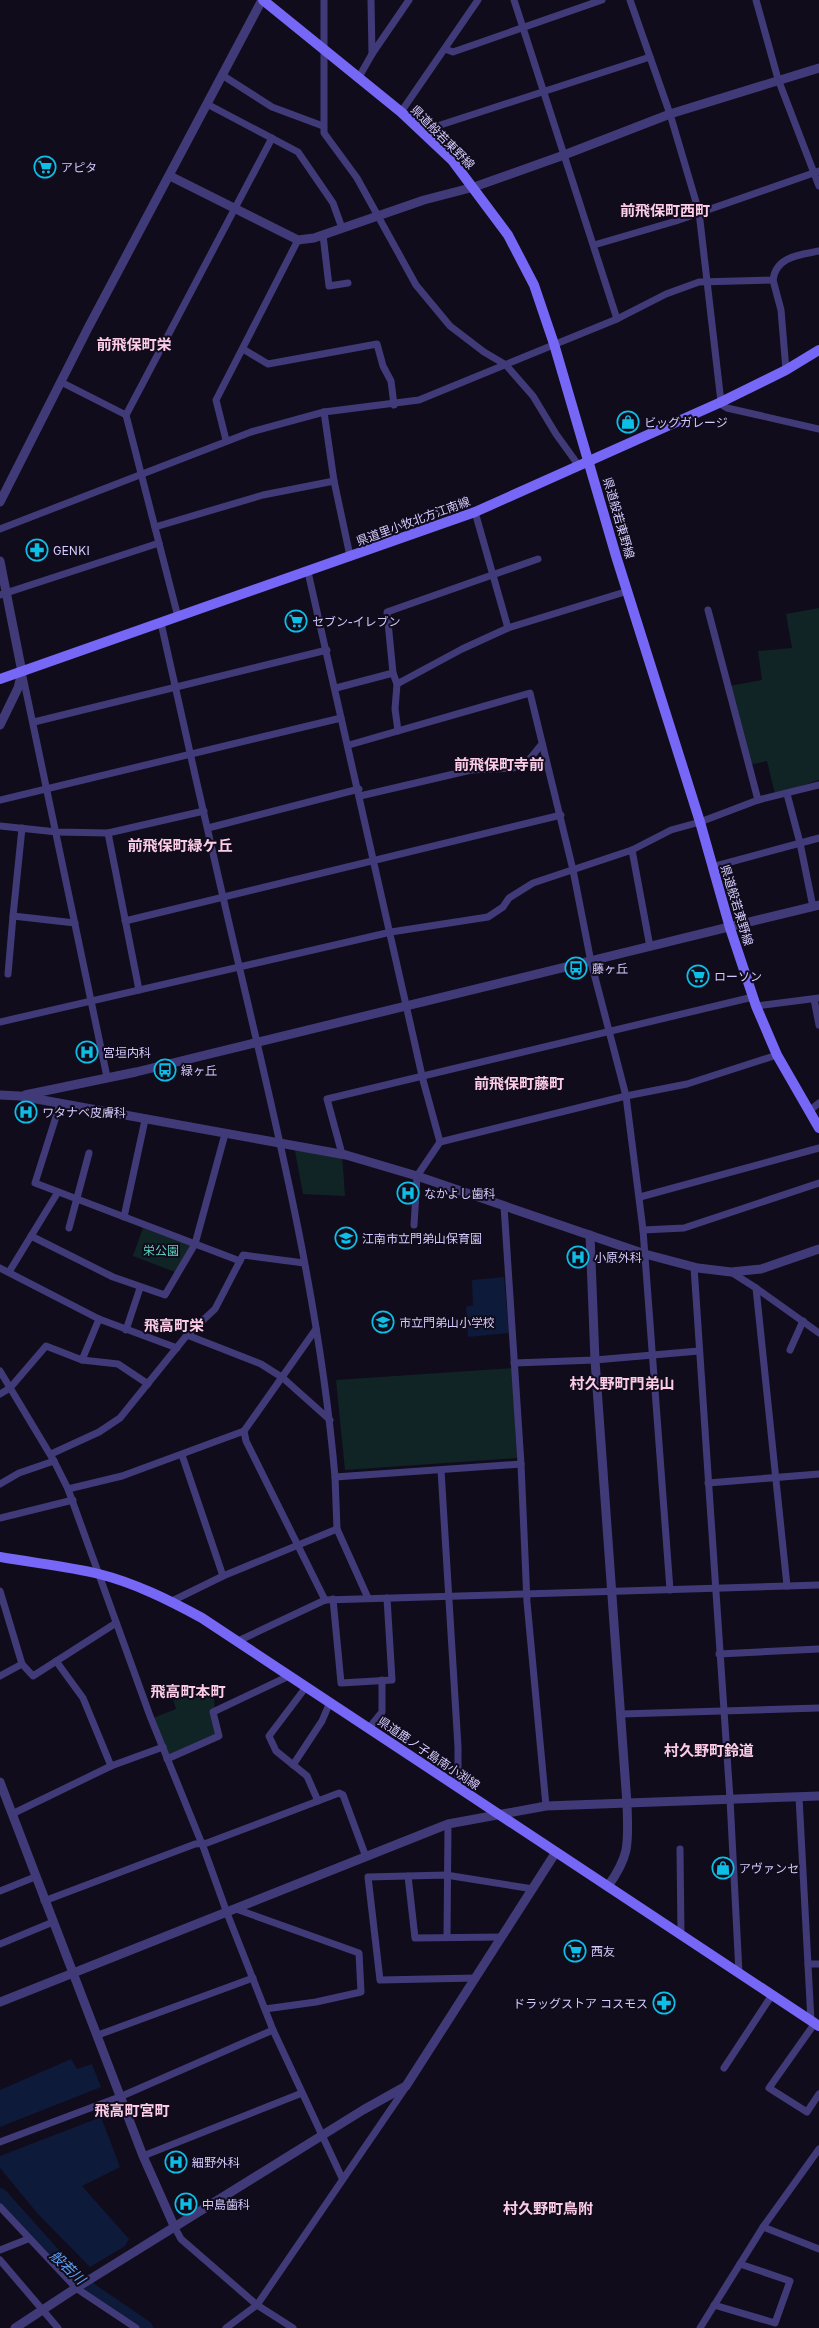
<svg xmlns="http://www.w3.org/2000/svg" width="819" height="2328" font-family="'Golos Text','Noto Sans JP',sans-serif">
  <style>
    .green { fill: #102425 }
    .water { fill: #0d1a3a }
    .lines { fill: none; stroke-linecap: round; stroke-linejoin: round }
    .river { stroke: #0d1a3a; stroke-width: 16 }
    .minor { stroke: #413a78; stroke-width: 7 }
    .tertiary { stroke: #413a78; stroke-width: 9 }
    .secondary { stroke: #7667f6; stroke-width: 10 }
    .labels { text-anchor: middle; dominant-baseline: central; stroke-width: 4; stroke-linejoin: round; paint-order: stroke }
    .street-label { font-size: 12px; fill: #d4cafc; stroke: #100c1c }
    .poi-label { font-size: 12px; fill: #d4cafc; stroke: #100c1c; text-anchor: start }
    .park-label { font-size: 12px; fill: #5cd6c1; stroke: #100c1c }
    .water-label { font-size: 14px; font-style: italic; fill: #5ea4f6; stroke: #100c1c }
    .quarter-label { font-size: 15px; font-weight: bold; fill: #fccce7; stroke: #100c1c }
  </style>
  <rect width="100%" height="100%" fill="#100c1c"/>
  <!-- green -->
  <g class="green">
    <polygon points="819,608 819,780 775,794 767,761 749,765 724,687 762,680 758,651 792,648 786,614"/>
    <polygon points="294,1146 342,1154 345,1196 303,1194"/>
    <polygon points="143,1228 191,1245 175,1272 133,1256"/>
    <polygon points="512,1368 517,1458 345,1470 336,1380"/>
    <polygon points="213,1687 217,1735 169,1757 153,1718 176,1709 173,1699"/>
  </g>
  <!-- water -->
  <g class="water">
    <polygon points="504,1277 509,1333 468,1337 466,1307 473,1305 472,1280"/>
    <polygon points="71,2059 77,2069 92,2064 101,2087 0,2127 0,2090"/>
    <polygon points="101,2117 120,2167 82,2186 129,2239 125,2246 90,2267 38,2214 0,2168 0,2156"/>
  </g>
  <g class="lines">
    <!-- river -->
    <polyline class="river" points="0,2196 67,2271 92,2292 145,2328"/>
    <!-- minor -->
    <g class="minor">
      <polyline points="324,0 324,133 357,178 416,285 450,326 484,352 506,365 533,396 556,434 579,466"/>
      <polyline points="371,0 372,54"/>
      <polyline points="514,0 617,319"/>
      <polyline points="630,0 670,114 699,212 721,402"/>
      <polyline points="756,0 778,79 819,186"/>
      <polyline points="445,49 453,52 602,0"/>
      <polyline points="222,75 272,107 323,126"/>
      <polyline points="359,77 372,54 409,0"/>
      <polyline points="207,104 298,152 333,203 342,228"/>
      <polyline points="401,112 478,0"/>
      <polyline points="422,131 650,57"/>
      <polyline points="323,235 329,286 348,283"/>
      <polyline points="594,245 676,221 819,171"/>
      <polyline points="773,280 781,310 786,370"/>
      <polyline points="243,349 268,364 377,344 383,366 391,381 394,405"/>
      <polyline points="61,382 126,415"/>
      <polyline points="719,403 727,408 819,429"/>
      <polyline points="324,412 334,481 350,556"/>
      <polyline points="226,440 216,400 298,240"/>
      <polyline points="155,527 263,495 334,481"/>
      <path d="M0,529L251,432L324,412L419,400L617,319L666,294L699,282L773,280C776,256 800,255 819,251"/>
      <polyline points="308,572 423,1080 440,1142"/>
      <polyline points="0,595 159,543"/>
      <polyline points="708,610 758,800"/>
      <polyline points="178,617 126,415 272,138"/>
      <path d="M161,623C181,714 202,806 223,897C267,1089 318,1280 335,1477L521,1464"/>
      <polyline points="508,628 628,591"/>
      <polyline points="22,672 107,1077"/>
      <polyline points="393,673 387,612 538,559"/>
      <polyline points="397,684 395,709 398,731"/>
      <polyline points="336,688 393,673 397,684 462,649 508,628 475,512"/>
      <polyline points="34,722 327,650"/>
      <polyline points="349,745 530,693 573,870 591,962 626,1096 643,1230 670,1590"/>
      <polyline points="787,794 800,843 813,907"/>
      <polyline points="360,796 471,770 513,768 528,761 542,744"/>
      <polyline points="0,800 341,718"/>
      <polyline points="0,826 57,832 108,833 204,811"/>
      <polyline points="22,828 13,916 75,923"/>
      <polyline points="208,828 359,789"/>
      <polyline points="108,833 139,990"/>
      <polyline points="632,850 650,947"/>
      <polyline points="712,867 819,838"/>
      <polyline points="125,921 561,815"/>
      <polyline points="8,974 13,916"/>
      <polyline points="814,999 819,1025"/>
      <polyline points="756,1006 819,998"/>
      <polyline points="0,1022 391,932 488,917 503,907 509,898 533,883 632,850 671,830 700,822 758,800 819,785"/>
      <polyline points="60,1104 35,1183 240,1261"/>
      <polyline points="809,1111 819,1103"/>
      <polyline points="342,1154 327,1099 753,997"/>
      <polyline points="640,1197 819,1148"/>
      <polyline points="504,1206 521,1464 527,1602 546,1806"/>
      <polyline points="124,1217 145,1120"/>
      <polyline points="414,1225 417,1176 440,1142 626,1096 687,1084 777,1055"/>
      <polyline points="69,1228 89,1153"/>
      <polyline points="643,1230 684,1228 819,1183"/>
      <polyline points="31,1236 113,1277 165,1295 195,1244 225,1134"/>
      <polyline points="694,1267 730,1799 739,1973"/>
      <polyline points="0,1268 99,1319 177,1348"/>
      <polyline points="9,1272 58,1192"/>
      <polyline points="731,1272 756,1288 819,1333"/>
      <polyline points="756,1288 787,1586"/>
      <polyline points="126,1330 140,1288"/>
      <polyline points="187,1335 261,1364 283,1378 330,1420"/>
      <polyline points="790,1350 803,1321"/>
      <polyline points="82,1360 99,1319"/>
      <polyline points="514,1363 595,1360 699,1351"/>
      <polyline points="0,1371 54,1461 68,1489 150,1716 204,1849 227,1913 273,2030 342,2178"/>
      <polyline points="0,1394 10,1388 46,1346 82,1360 118,1364 148,1384"/>
      <polyline points="244,1431 246,1441 325,1600"/>
      <polyline points="51,1454 99,1432 120,1418 187,1335 215,1309 243,1255 304,1263"/>
      <polyline points="182,1455 223,1576"/>
      <polyline points="441,1470 458,1747 458,1787"/>
      <polyline points="335,1477 337,1529 368,1598"/>
      <polyline points="708,1483 819,1474"/>
      <polyline points="0,1484 19,1473 54,1461"/>
      <polyline points="68,1489 122,1476 244,1431 316,1329"/>
      <polyline points="0,1518 73,1500"/>
      <polyline points="0,1591 22,1664"/>
      <polyline points="333,1599 341,1683 392,1680 387,1598"/>
      <polyline points="172,1601 223,1576 337,1529"/>
      <polyline points="238,1641 325,1600 819,1585"/>
      <polyline points="719,1654 819,1649"/>
      <polyline points="56,1661 83,1698 111,1766"/>
      <polyline points="0,1676 22,1664 33,1676 116,1623"/>
      <polyline points="306,1687 269,1736 276,1751 307,1776 318,1801"/>
      <polyline points="621,1714 819,1708"/>
      <polyline points="369,1728 382,1712 382,1680"/>
      <polyline points="167,1759 219,1736 213,1712 289,1676"/>
      <polyline points="293,1765 322,1721 330,1702"/>
      <polyline points="799,1797 811,2021"/>
      <polyline points="12,1814 111,1766 163,1747"/>
      <polyline points="680,1849 681,1935"/>
      <polyline points="408,1876 415,1938 502,1937"/>
      <polyline points="0,1891 35,1877"/>
      <polyline points="44,1901 195,1844 207,1843 339,1793 343,1795 366,1857"/>
      <polyline points="236,1909 359,1953 361,1992 316,2002 265,2009"/>
      <polyline points="447,1937 448,1824"/>
      <polyline points="0,1944 53,1922"/>
      <polyline points="808,1964 819,1964"/>
      <polyline points="476,1978 380,1980 368,1877 446,1875 533,1889"/>
      <polyline points="815,2023 769,2088 807,2112 819,2094"/>
      <polyline points="98,2035 253,1978"/>
      <polyline points="724,2068 772,1995"/>
      <polyline points="0,2142 122,2096 273,2030"/>
      <polyline points="143,2156 302,2093"/>
      <polyline points="0,2207 76,2288 136,2328"/>
      <polyline points="763,2227 819,2249"/>
      <polyline points="175,2228 181,2239 257,2305 293,2328"/>
      <polyline points="0,2250 28,2239"/>
      <polyline points="0,2260 58,2328"/>
      <polyline points="714,2305 775,2323 790,2281 740,2264"/>
      <polyline points="226,2328 257,2305 406,2087"/>
      <polyline points="700,2328 763,2227 819,2149"/>
    </g>
    <!-- tertiary -->
    <g class="tertiary">
      <polyline points="170,176 298,240 314,238 424,200 474,187 564,155 670,114 819,68"/>
      <polyline points="0,502 88,328 262,0"/>
      <polyline points="0,561 22,672 18,688 0,725"/>
      <polyline points="0,1095 20,1096 346,1155 417,1176 645,1254 698,1268 731,1272 761,1269 819,1249"/>
      <polyline points="25,1095 136,1072 819,905"/>
      <path d="M590,1235L595,1360L627,1804C628,1842 631,1854 608,1886"/>
      <polyline points="0,1782 143,2156 175,2228"/>
      <polyline points="0,2002 448,1824 546,1806 819,1796"/>
      <polyline points="15,2328 76,2288 363,2110 406,2086 556,1852"/>
    </g>
    <!-- secondary -->
    <g class="secondary">
      <polyline points="263,0 401,112 452,160 508,235 534,285 554,344 616,556 700,822 730,928 756,1006 777,1055 819,1128"/>
      <polyline points="0,679 475,512 719,403 786,370 819,350"/>
      <path d="M0,1557C33,1563 67,1566 99,1574C135,1583 169,1600 202,1618L819,2026"/>
    </g>
  </g>
  <!-- icons -->
  <defs>
    <g id="supermarket-ring" transform="scale(1.125)"><circle r="9.5" fill="#100c1c" stroke="#0dbee5" stroke-width="1.5"/><path d="M-6-5.5h2.5l.6 2H6L4.5 2H-2.5L-4.4-4H-6ZM-1.5 3.2a1.3 1.3 0 1 0 .1 0ZM3 3.2a1.3 1.3 0 1 0 .1 0Z" fill="#0dbee5"/></g>
    <g id="shop-ring" transform="scale(1.125)"><circle r="9.5" fill="#100c1c" stroke="#0dbee5" stroke-width="1.5"/><path d="M-5-2.5h2.3a2.7 3.5 0 0 1 5.4 0H5L5.5 6h-11ZM-1.5-2.5h3a1.5 2.3 0 0 0-3 0Z" fill="#0dbee5"/></g>
    <g id="pharmacy-ring" transform="scale(1.125)"><circle r="9.5" fill="#100c1c" stroke="#0dbee5" stroke-width="1.5"/><path d="M-2-6h4v4h4v4h-4v4h-4v-4h-4v-4h4Z" fill="#0dbee5"/></g>
    <g id="bus-ring" transform="scale(1.125)"><circle r="9.5" fill="#100c1c" stroke="#0dbee5" stroke-width="1.5"/><path d="M-5-6H5V4H4V6H2V4H-2V6H-4V4H-5ZM-3.5-4V0h7V-4ZM-3.5 1.2v1.5H-2V1.2ZM2 1.2v1.5H3.5V1.2Z" fill="#0dbee5"/></g>
    <g id="hospital-ring" transform="scale(1.125)"><circle r="9.5" fill="#100c1c" stroke="#0dbee5" stroke-width="1.5"/><path d="M-5-5h3v3.5h4V-5h3V5h-3V1.5h-4V5h-3Z" fill="#0dbee5"/></g>
    <g id="school-ring" transform="scale(1.125)"><circle r="9.5" fill="#100c1c" stroke="#0dbee5" stroke-width="1.5"/><path d="M0-5L7-2L0 1L-7-2ZM-4 1L0 2.5L4 1V4Q0 6-4 4Z" fill="#0dbee5"/></g>
  </defs>
  <g fill-rule="evenodd">
    <use href="#supermarket-ring" x="45" y="167"/>
    <use href="#shop-ring" x="628" y="422"/>
    <use href="#pharmacy-ring" x="37" y="550"/>
    <use href="#supermarket-ring" x="296" y="621"/>
    <use href="#bus-ring" x="576" y="968"/>
    <use href="#supermarket-ring" x="698" y="976"/>
    <use href="#hospital-ring" x="87" y="1052"/>
    <use href="#bus-ring" x="165" y="1070"/>
    <use href="#hospital-ring" x="26" y="1112"/>
    <use href="#hospital-ring" x="408" y="1193"/>
    <use href="#school-ring" x="346" y="1238"/>
    <use href="#hospital-ring" x="578" y="1257"/>
    <use href="#school-ring" x="383" y="1322"/>
    <use href="#shop-ring" x="723" y="1868"/>
    <use href="#supermarket-ring" x="575" y="1951"/>
    <use href="#pharmacy-ring" x="664" y="2003"/>
    <use href="#hospital-ring" x="176" y="2162"/>
    <use href="#hospital-ring" x="186" y="2204"/>
  </g>
  <g class="labels">
    <!-- street labels -->
    <g class="street-label">
      <text transform="translate(443 137) rotate(45)">県道般若東野線</text>
      <text transform="translate(619 518) rotate(74)">県道般若東野線</text>
      <text transform="translate(413 521) rotate(-20)">県道里小牧北方江南線</text>
      <text transform="translate(737 905) rotate(73)">県道般若東野線</text>
      <text transform="translate(429 1753) rotate(34)">県道鹿ノ子島南小渕線</text>
    </g>
    <!-- poi labels -->
    <g class="poi-label">
      <text x="61" y="167">アピタ</text>
      <text x="644" y="422">ビッグガレージ</text>
      <text x="53" y="550">GENKI</text>
      <text x="312" y="621">セブン-イレブン</text>
      <text x="592" y="968">藤ヶ丘</text>
      <text x="714" y="976">ローソン</text>
      <text x="103" y="1052">宮垣内科</text>
      <text x="181" y="1070">緑ヶ丘</text>
      <text x="42" y="1112">ワタナベ皮膚科</text>
      <text x="424" y="1193">なかよし歯科</text>
      <text x="362" y="1238">江南市立門弟山保育園</text>
      <text x="594" y="1257">小原外科</text>
      <text x="399" y="1322">市立門弟山小学校</text>
      <text x="739" y="1868">アヴァンセ</text>
      <text x="591" y="1951">西友</text>
      <text x="648" y="2003" text-anchor="end">ドラッグストア コスモス</text>
      <text x="192" y="2162">細野外科</text>
      <text x="202" y="2204">中島歯科</text>
    </g>
    <!-- park labels -->
    <g class="park-label">
      <text x="161" y="1250">栄公園</text>
    </g>
    <!-- water labels -->
    <g class="water-label">
      <text transform="translate(68 2267) rotate(43)">般若川</text>
    </g>
    <!-- quarter labels -->
    <g class="quarter-label">
      <text x="665" y="210">前飛保町西町</text>
      <text x="134" y="344">前飛保町栄</text>
      <text x="499" y="764">前飛保町寺前</text>
      <text x="180" y="845">前飛保町緑ケ丘</text>
      <text x="519" y="1083">前飛保町藤町</text>
      <text x="174" y="1325">飛高町栄</text>
      <text x="622" y="1383">村久野町門弟山</text>
      <text x="188" y="1691">飛高町本町</text>
      <text x="709" y="1750">村久野町鈴道</text>
      <text x="132" y="2110">飛高町宮町</text>
      <text x="548" y="2208">村久野町鳥附</text>
    </g>
  </g>
</svg>
